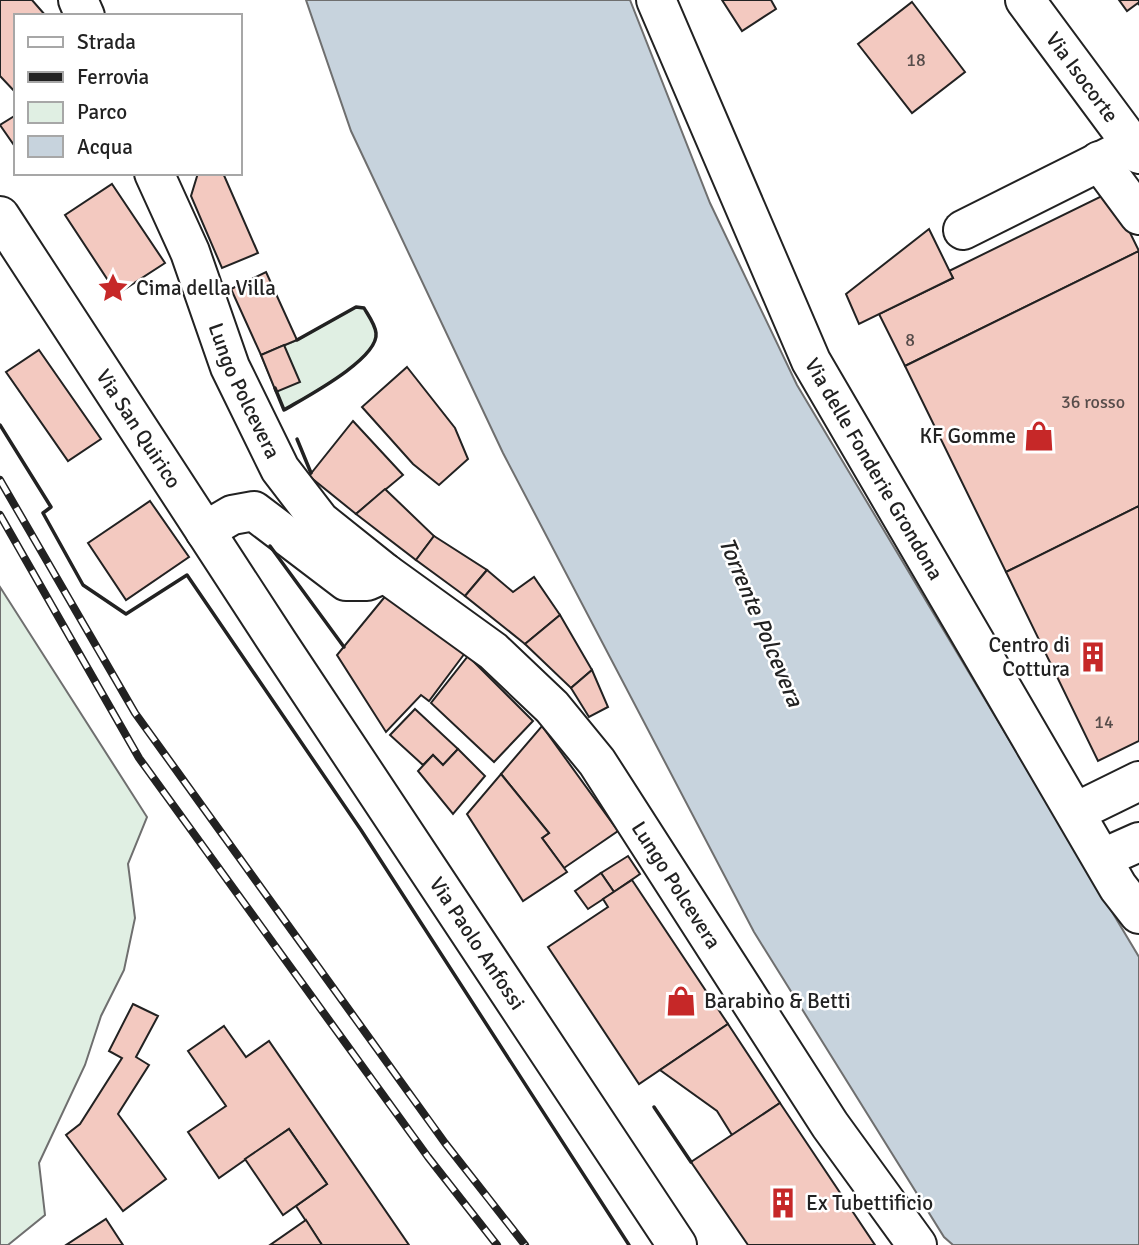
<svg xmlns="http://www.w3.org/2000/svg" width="1139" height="1245" font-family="Signika,sans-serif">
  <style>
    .green { fill: #e0efe3; stroke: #6f6f6f; stroke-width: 2 }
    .water { fill: #c7d3dd; stroke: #6f6f6f; stroke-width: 2 }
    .building { fill: #f3c9c0; stroke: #222; stroke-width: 2 }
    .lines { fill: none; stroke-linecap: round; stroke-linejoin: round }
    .minor-casing { stroke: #222; stroke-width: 42 }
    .major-casing { stroke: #222; stroke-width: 42 }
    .minor { stroke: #fff; stroke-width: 38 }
    .major { stroke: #fff; stroke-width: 38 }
    .rail-casing { stroke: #222; stroke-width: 8 }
    .rail { stroke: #fff; stroke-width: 5; stroke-dasharray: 16; stroke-linecap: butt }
    .wall { stroke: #222; stroke-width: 3.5 }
    .labels { text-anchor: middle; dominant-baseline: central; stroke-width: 5; stroke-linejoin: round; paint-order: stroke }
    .number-label { font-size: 18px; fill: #564c4a }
    .street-label { font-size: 21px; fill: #222; stroke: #fff }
    .poi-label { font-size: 21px; fill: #222; stroke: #fff; text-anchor: start }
    .water-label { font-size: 23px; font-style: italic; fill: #222; stroke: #fff }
  </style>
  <rect width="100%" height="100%" fill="#fff"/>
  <!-- green -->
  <g class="green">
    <path d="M356,307L364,308C368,315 375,324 376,333C379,359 304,398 284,410L261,355L297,340Z"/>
    <polygon points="0,587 147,817 128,864 135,918 124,970 101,1016 85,1065 39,1163 45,1215 8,1245 0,1245"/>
  </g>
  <!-- water -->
  <polygon class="water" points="306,0 630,0 710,203 797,385 1139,957 1139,1245 953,1245 944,1237 754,932 503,453 351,131"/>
  <!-- building -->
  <g class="building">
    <polygon points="0,0 32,0 46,16 16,16 16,93 0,76"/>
    <polygon points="722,0 771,0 776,9 742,31"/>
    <polygon points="1119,0 1139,0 1139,5 1138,3 1127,11"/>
    <polygon points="912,2 965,72 912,113 858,44"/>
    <polygon points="16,115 16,148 0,125"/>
    <polygon points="198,173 223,173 258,253 222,268 191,196"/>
    <polygon points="112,184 165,263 117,294 65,215"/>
    <polygon points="1110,192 1139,251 905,366 879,314 953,278 949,271"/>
    <polygon points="929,229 953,278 859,324 846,294"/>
    <polygon points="1139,251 1139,506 1006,572 905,366"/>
    <polygon points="266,272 297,340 261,355 231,289"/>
    <polygon points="284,345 300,382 276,392 261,355"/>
    <polygon points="39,350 101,439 68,461 6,372"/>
    <polygon points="407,367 455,428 468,459 439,485 413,464 362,407"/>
    <polygon points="353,421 403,475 356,514 309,476"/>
    <polygon points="385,489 434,536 416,560 356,514"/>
    <polygon points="150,501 189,557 126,600 88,543"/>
    <polygon points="1139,506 1139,741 1098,761 1006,572"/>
    <polygon points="434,536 487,570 465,596 416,560"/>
    <polygon points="487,570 513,592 534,577 560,615 525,644 465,596"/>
    <polygon points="392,588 465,653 429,701 421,695 386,732 337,655"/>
    <polygon points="560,615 592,670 571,688 525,644"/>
    <polygon points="468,656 533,721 494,762 431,703"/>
    <polygon points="592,670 608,707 589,717 571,688"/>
    <polygon points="415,709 458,749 443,765 433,755 423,765 390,735"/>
    <polygon points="542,726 618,831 564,868 542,838 549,833 501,774"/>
    <polygon points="458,749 485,776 453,814 418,771 433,755 443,765"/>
    <polygon points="501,774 549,833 542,838 567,872 523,901 467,814"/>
    <polygon points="628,856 640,874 614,892 601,873"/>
    <polygon points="601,873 614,892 588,909 575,891"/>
    <polygon points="632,880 728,1024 639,1084 548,947 608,907 603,899"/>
    <polygon points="133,1004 158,1016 136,1057 149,1065 118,1114 166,1179 123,1211 66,1135 80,1124 122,1058 109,1051"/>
    <polygon points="728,1024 780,1103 732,1135 717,1111 660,1070"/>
    <polygon points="224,1026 246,1057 269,1041 409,1245 322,1245 296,1206 327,1184 289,1129 219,1178 188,1132 226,1106 188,1051"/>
    <polygon points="780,1103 875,1245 748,1245 691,1162"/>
    <polygon points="289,1129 327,1184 283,1215 245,1159"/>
    <polygon points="106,1219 123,1245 66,1245"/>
    <polygon points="306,1220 322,1245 270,1245"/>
  </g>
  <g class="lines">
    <!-- minor casing -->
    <g class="minor-casing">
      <g id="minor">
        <polyline points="78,0 85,16"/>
        <polyline points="1099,161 1139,215"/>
        <path id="s1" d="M154,173L190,252L230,367L280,469L320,521L385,573L493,651L552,707L597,762L830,1125L917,1245"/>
        <polyline points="963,230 1133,145"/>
        <polyline points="205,531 232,515 254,511 346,581 367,581 385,573"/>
        <polyline points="1076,812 1139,781"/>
        <polyline points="1103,858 1139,842"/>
      </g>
    </g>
    <!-- major casing -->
    <g class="major-casing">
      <g id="major">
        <path id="s2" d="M656,0L811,361L1118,887L1139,914"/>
        <path id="s3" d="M1025,0L1139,154"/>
        <path id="s4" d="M0,216L278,643L677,1245"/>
      </g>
    </g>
    <!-- minor -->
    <use href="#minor" class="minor"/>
    <!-- major -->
    <use href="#major" class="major"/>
    <!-- rail casing -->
    <g class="rail-casing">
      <g id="rail">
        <polyline points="0,480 135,713 445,1143 525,1245"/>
        <polyline points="0,515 139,758 428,1157 497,1245"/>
      </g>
    </g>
    <!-- rail -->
    <use href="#rail" class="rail"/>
    <!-- wall -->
    <g class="wall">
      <path d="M275,388L284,410C304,398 379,359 376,333C375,324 368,315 364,308L356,307L297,340"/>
      <polyline points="0,425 51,507 43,513 83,585 126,614 187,575 361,830 629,1245"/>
      <polyline points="297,439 311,473"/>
      <polyline points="270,546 344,647"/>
      <polyline points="654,1107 691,1162"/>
    </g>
  </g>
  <!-- icons -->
  <defs>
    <g id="sight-bare" transform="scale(2.415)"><path d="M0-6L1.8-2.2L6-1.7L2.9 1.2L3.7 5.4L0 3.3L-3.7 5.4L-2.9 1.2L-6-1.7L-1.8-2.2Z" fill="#c62828" stroke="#fff" stroke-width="2.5" paint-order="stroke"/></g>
    <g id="shop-bare" transform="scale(2.415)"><path d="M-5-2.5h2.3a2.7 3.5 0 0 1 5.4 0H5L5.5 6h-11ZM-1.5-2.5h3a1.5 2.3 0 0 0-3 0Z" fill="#c62828" stroke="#fff" stroke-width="2.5" paint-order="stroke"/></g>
    <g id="building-bare" transform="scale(2.415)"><path d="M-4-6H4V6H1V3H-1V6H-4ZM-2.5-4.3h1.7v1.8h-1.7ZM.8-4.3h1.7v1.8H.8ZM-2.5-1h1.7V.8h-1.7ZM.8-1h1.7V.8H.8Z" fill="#c62828" stroke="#fff" stroke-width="2.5" paint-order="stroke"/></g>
  </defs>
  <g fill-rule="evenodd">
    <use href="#sight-bare" x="113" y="288"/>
    <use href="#shop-bare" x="1039" y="436"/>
    <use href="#building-bare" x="1093" y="657"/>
    <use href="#shop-bare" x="681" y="1001"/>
    <use href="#building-bare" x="783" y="1203"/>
  </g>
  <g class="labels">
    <!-- number labels -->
    <g class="number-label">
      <text x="916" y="60">18</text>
      <text x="910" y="340">8</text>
      <text x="1093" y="402">36 rosso</text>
      <text x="1104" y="722">14</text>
    </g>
    <!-- street labels -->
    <g class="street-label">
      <text stroke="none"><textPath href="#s3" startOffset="96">Via Isocorte</textPath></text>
      <text stroke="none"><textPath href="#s1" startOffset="236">Lungo Polcevera</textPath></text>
      <text stroke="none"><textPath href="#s4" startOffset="254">Via San Quirico</textPath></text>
      <text stroke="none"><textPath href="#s2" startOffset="518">Via delle Fonderie Grondona</textPath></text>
      <text stroke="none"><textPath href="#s1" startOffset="903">Lungo Polcevera</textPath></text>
      <text stroke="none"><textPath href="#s4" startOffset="870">Via Paolo Anfossi</textPath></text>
    </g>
    <!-- poi labels -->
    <g class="poi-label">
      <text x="136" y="288">Cima della Villa</text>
      <text x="1016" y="436" text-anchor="end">KF Gomme</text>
      <text x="1070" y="645" text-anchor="end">Centro di<tspan x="1070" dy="24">Cottura</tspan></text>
      <text x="704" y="1001">Barabino &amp; Betti</text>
      <text x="806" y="1203">Ex Tubettificio</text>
    </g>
    <!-- water labels -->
    <g class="water-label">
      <text transform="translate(761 622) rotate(67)">Torrente Polcevera</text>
    </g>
  </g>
  <!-- legend -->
  <rect x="14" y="14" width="228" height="161" fill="#ffffff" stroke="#a7a7a7" stroke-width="2"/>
  <rect x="28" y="37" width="35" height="10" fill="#ffffff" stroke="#a7a7a7" stroke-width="2"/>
  <text x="77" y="49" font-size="21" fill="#222222">Strada</text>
  <rect x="28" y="72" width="35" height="10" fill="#222222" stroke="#a7a7a7" stroke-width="2"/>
  <text x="77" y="84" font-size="21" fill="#222222">Ferrovia</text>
  <rect x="28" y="102" width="35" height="21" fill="#e0efe3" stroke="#a7a7a7" stroke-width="2"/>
  <text x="77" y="119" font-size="21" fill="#222222">Parco</text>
  <rect x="28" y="136" width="35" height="21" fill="#c7d3dd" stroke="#a7a7a7" stroke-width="2"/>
  <text x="77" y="154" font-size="21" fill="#222222">Acqua</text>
</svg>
